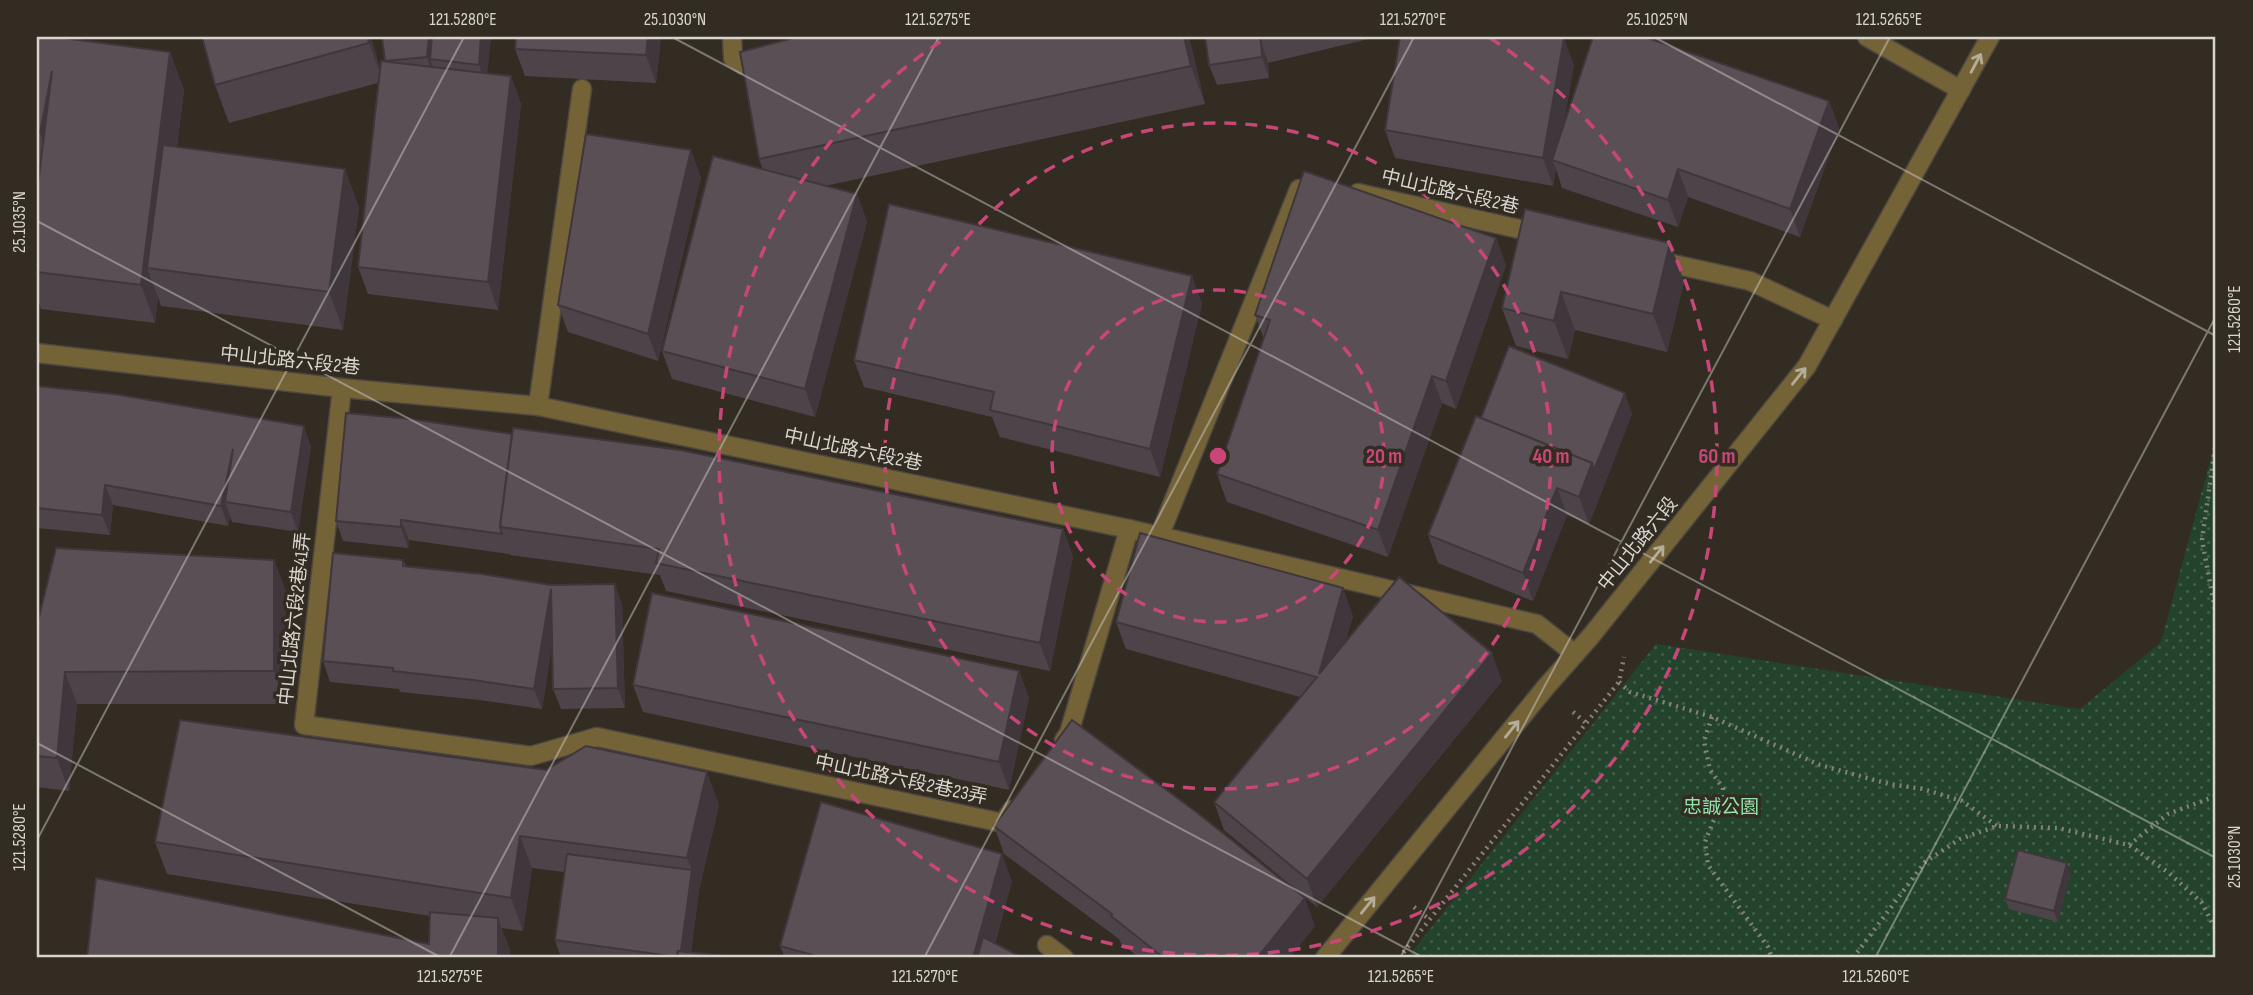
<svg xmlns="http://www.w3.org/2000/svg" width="2253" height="995" font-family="'Sofia Sans Condensed','Noto Sans TC',sans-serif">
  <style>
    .park { fill: url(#park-dots) }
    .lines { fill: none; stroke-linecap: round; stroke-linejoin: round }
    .minor-casing { stroke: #4d473f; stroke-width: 21 }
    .path { stroke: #86827a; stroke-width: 4.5; stroke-dasharray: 2 5; stroke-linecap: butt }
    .minor { stroke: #756338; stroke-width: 18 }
    .wall { fill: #4d4449 }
    .shaded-wall { fill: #3f373c }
    .building { fill: #5a4f55; stroke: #3f373c; stroke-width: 2 }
    .oneway { stroke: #b5ad9a }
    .ticks { fill: none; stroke: #d8d5cf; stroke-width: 2; stroke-opacity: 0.45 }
    .ring { fill: none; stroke: #c84778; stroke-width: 3.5; stroke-dasharray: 12 9 }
    .labels { text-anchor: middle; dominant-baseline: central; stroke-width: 7; stroke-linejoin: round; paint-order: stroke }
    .street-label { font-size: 19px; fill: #d8d5cf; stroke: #322c23 }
    .park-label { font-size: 19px; fill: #92e3aa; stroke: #322c23 }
    .centre { fill: #c84778; stroke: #322c23; stroke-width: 3.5 }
    .ring-label { font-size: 21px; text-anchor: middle; font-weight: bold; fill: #c84778; stroke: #322c23; stroke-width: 7; stroke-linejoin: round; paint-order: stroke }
    .neatline { fill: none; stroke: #d8d5cf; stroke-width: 2.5 }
    .ticks-label { font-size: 18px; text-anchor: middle; fill: #d8d5cf }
  </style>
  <defs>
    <pattern id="park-dots" width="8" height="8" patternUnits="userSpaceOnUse" patternTransform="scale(1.75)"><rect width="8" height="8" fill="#23432d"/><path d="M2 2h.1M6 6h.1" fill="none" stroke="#425d4a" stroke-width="1.8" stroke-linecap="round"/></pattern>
  </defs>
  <rect width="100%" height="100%" fill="#322c23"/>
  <!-- park -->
  <polygon class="park" points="2216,439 2216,958 1407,958 1656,644 2080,709 2161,642"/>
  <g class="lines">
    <!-- minor casing -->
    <g class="minor-casing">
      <g id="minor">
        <polyline points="732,37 733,58 743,65 764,63"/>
        <polyline points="1867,37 1961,90"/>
        <polyline points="1358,193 1542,234"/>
        <polyline points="1655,260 1750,281 1833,320"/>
        <polyline points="37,353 342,388 538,406 1129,529 1537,624 1575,654"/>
        <polyline points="342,388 304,725 531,756 597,737 1003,823 1012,810"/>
        <polyline points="538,406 582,89"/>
        <polyline points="1159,537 1299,189"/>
        <polyline points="1064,740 1069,733 1129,529"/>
        <polyline points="1047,945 1064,958"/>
        <polyline points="1325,958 1545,688 1591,636 1807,366 1990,37"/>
      </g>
    </g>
    <!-- path -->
    <g class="path">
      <polyline points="2216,441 2202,540 2216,615"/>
      <polyline points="1619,682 1630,692 1712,717 1820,765 1889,784 1923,789 1962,801 1997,826"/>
      <polyline points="1573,712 1586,723"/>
      <polyline points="1712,717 1704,741 1710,770 1723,788 1723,806 1713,822 1705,842 1708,865 1768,947 1772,958"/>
      <polyline points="2129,845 2168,814 2216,796"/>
      <polyline points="1414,907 1430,920"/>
      <polyline points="1399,958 1619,682 1624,657"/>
      <polyline points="1853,958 1925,862 1960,839 1997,826 2058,828 2129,845 2169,873 2202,903 2216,930"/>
    </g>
    <!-- minor -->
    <use href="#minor" class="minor"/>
  </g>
  <!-- wall -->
  <g class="wall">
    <polygon points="37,37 56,37 170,52 184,90 177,147 359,207 343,330 161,306 158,297 155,323 41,309 37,297 37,192 40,169 37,169"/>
    <polygon points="202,37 371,37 380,69 385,62 382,37 491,37 487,73 511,76 521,104 498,310 368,294 358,267 378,83 229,123 215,85"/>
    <polygon points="516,37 661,37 656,83 525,76 515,49"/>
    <polygon points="797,37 1189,37 1205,104 825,186 857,194 867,222 815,417 672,379 662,351 763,170 759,159"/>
    <polygon points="1205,37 1377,37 1268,63 1268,62 1269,78 1217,85 1209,65"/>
    <polygon points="1574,65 1563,128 1829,101 1839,128 1800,237 1688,197 1678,227 1562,188 1556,169 1553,186 1395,158 1385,130"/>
    <polygon points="701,177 658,361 568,332 558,305"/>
    <polygon points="1496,238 1506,265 1456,409 1442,403 1388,557 1227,502 1217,474 1264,339 1255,315"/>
    <polygon points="1670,243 1684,282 1667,352 1575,330 1568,359 1516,346 1502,308"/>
    <polygon points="1192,276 1202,304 1160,477 1000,437 992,417 864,387 854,360"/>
    <polygon points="37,386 311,446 298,532 232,522 230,516 228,526 113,505 110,535 37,528"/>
    <polygon points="346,413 1063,529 1073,557 1050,671 666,591 660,575 510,555 509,553 509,554 409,540 408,548 343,541 336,521"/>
    <polygon points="1632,414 1589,524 1567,515 1533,601 1438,563 1428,535 1481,418"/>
    <polygon points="274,560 286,592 286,704 77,704 69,791 37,787 37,625"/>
    <polygon points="403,560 406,566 622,604 625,708 561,709 553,689 552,645 542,709 480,700 400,692 399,689 330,682 323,661"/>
    <polygon points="1353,616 1345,642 1502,681 1317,907 1224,830 1214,802 1300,697 1126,649 1116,622"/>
    <polygon points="1019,671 1029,698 1009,790 643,712 633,685"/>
    <polygon points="719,805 699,890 691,952 744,958 561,958 555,940 564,872 532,868 523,931 501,928 510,950 510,958 87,958 429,944 430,916 167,874 155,842"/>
    <polygon points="994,826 1315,926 1289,958 1139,958 1121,943 1119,939 1004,854"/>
    <polygon points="2071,873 2058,922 2009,909 2005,899"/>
    <polygon points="1012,881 995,943 1023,958 785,958 780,946"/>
  </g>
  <!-- shaded-wall -->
  <g class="shaded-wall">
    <polygon points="368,37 371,37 383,81 369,43"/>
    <polygon points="429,37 440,37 430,59 435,71 434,77 427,57"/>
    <polygon points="481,37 491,37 486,85 479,65"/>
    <polygon points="648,37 661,37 656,83 646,55"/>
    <polygon points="1184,37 1189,37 1205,104 1191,66"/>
    <polygon points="1564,38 1574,65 1557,162 1552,160 1556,169 1553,186 1543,158"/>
    <polygon points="1261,42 1268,62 1269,78 1262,57"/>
    <polygon points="170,52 184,90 161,270 147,268 158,297 155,323 141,285"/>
    <polygon points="52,71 54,171 40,133"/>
    <polygon points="511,76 521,104 498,310 488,282"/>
    <polygon points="1829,101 1839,128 1800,237 1790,209"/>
    <polygon points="691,150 701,177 658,361 648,334"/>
    <polygon points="345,169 359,207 343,330 329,292"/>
    <polygon points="1678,169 1688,197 1678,227 1668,200"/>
    <polygon points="857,194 867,222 815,417 805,389"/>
    <polygon points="1496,238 1506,265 1456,409 1446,381"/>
    <polygon points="1670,243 1684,282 1667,352 1653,314"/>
    <polygon points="1192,276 1202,304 1160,477 1150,449"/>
    <polygon points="1561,292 1575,330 1568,359 1554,321"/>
    <polygon points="1432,376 1442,403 1388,557 1378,530"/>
    <polygon points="1625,393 1632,414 1589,524 1579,497 1592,463"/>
    <polygon points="304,426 311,446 298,532 291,512"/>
    <polygon points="233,449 225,502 230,516 228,526 221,506"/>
    <polygon points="105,485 113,505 110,535 102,515"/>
    <polygon points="1557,488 1567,515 1533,601 1523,573"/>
    <polygon points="401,520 409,540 408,548 401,527"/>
    <polygon points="1063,529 1073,557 1050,671 1040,643"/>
    <polygon points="274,560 286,592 286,704 274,671"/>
    <polygon points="615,584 622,604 625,708 618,688"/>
    <polygon points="1343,588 1353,616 1329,702 1319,674"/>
    <polygon points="551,589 558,610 542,709 534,689"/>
    <polygon points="1492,653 1502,681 1317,907 1307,879"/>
    <polygon points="1019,671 1029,698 1009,790 999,762"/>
    <polygon points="65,672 77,704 69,791 57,758"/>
    <polygon points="707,772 719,805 699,890 690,958 680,958 692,870 687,858"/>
    <polygon points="520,836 532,868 523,931 511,898"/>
    <polygon points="1002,854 1012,881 990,958 973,958"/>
    <polygon points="2067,863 2071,873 2058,922 2054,911"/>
    <polygon points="1305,898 1315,926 1289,958 1257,958"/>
    <polygon points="498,918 510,950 510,958 498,958"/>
  </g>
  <!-- building -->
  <g class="building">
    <polygon points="37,37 56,37 170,52 141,285 37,272 37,192 52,71 40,133 37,132"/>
    <polygon points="202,37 368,37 369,43 215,85"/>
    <polygon points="382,37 429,37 427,57 385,61"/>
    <polygon points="432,37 481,37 479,65 430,59"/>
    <polygon points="516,37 648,37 646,55 515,49"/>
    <polygon points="797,37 1184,37 1191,66 759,159 740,52"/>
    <polygon points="1205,37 1259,37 1261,42 1262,57 1209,65"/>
    <polygon points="1400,37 1558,37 1564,38 1543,158 1385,130"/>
    <polygon points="1593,37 1645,37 1829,101 1790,209 1678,169 1668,200 1552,160"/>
    <polygon points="381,61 511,76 488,282 358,267"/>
    <polygon points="586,134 691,150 648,334 558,305"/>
    <polygon points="163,145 345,169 329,292 147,268"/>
    <polygon points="713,156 857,194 805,389 662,351"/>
    <polygon points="1304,171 1496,238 1446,381 1432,376 1378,530 1217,474 1270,320 1255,315"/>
    <polygon points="889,204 1192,276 1150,449 990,410 994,392 854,360"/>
    <polygon points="1525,209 1670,243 1653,314 1561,292 1554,321 1502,308"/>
    <polygon points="1509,346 1625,393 1594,470 1592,463 1481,418"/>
    <polygon points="37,386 114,394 304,426 291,512 225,502 233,449 221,506 105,485 102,515 37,508"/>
    <polygon points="346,413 411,419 512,434 500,527 502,534 401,520 401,527 336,521"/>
    <polygon points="1476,416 1592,463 1579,497 1557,488 1523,573 1428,535"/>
    <polygon points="513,428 680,450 1063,529 1040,643 656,563 659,549 500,527"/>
    <polygon points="1140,533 1343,588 1319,674 1399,577 1492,653 1307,879 1214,802 1317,677 1116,622"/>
    <polygon points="56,548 274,560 274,671 65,672 57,758 37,756 37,625"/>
    <polygon points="333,553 403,560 403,566 482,574 551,585 615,584 618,688 553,689 551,589 534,689 473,680 393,671 393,668 323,661"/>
    <polygon points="652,593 1019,671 999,762 633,685"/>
    <polygon points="180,720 546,770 586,746 707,772 687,858 520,836 511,898 155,842"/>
    <polygon points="1072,720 1195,811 1305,898 1257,958 1164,958 1111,916 1112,914 994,826"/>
    <polygon points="821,802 1002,854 973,958 823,958 780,946"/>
    <polygon points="2018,850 2067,863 2054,911 2005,899"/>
    <polygon points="567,854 692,870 681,951 678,951 677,957 555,940"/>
    <polygon points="96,878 429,944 430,912 498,918 498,958 87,958"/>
    <polygon points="983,937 1023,958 977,958"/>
    <polygon points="678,951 744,958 677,958"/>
  </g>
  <!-- one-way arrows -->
  <defs><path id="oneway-shaft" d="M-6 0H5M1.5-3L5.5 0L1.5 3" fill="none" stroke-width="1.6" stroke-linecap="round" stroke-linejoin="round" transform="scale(1.75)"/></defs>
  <g class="oneway">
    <use href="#oneway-shaft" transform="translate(1976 63) rotate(-62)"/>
    <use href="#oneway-shaft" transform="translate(1799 376) rotate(-51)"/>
    <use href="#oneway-shaft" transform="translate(1657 554) rotate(-51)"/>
    <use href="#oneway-shaft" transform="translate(1512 729) rotate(-51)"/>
    <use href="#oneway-shaft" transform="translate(1368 905) rotate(-51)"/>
  </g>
  <!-- ticks -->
  <path class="ticks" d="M672,37L2216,858M1654,37L2216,336M37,221L1424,958M37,743L442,958M37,840L464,37M449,958L939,37M924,958L1414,37M1400,958L1890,37M1875,958L2216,316"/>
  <!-- distance rings -->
  <g class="ring">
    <circle cx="1218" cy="456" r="166"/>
    <circle cx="1218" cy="456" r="333"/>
    <path d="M1490 38A499 499 0 1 1 946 38"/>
  </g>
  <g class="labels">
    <!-- street labels -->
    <g class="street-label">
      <text transform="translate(1450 192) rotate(13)">中山北路六段2巷</text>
      <text transform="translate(290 361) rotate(6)">中山北路六段2巷</text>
      <text transform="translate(853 450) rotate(12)">中山北路六段2巷</text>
      <text transform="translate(1638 544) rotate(-51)">中山北路六段</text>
      <text transform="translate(295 619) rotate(-84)">中山北路六段2巷41弄</text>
      <text transform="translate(901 780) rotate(12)">中山北路六段2巷23弄</text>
    </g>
    <!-- park labels -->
    <g class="park-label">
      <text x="1721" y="807">忠誠公園</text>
    </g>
  </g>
  <circle cx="1218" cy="456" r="10" class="centre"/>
  <g class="ring-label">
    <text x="1384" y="463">20 m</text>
    <text x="1551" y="463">40 m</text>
    <text x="1717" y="463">60 m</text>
  </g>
  <!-- border -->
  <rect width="2253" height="995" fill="none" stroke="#322c23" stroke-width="77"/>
  <rect x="38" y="38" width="2176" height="918" class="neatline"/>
  <g class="ticks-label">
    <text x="463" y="25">121.5280°E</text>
    <text x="675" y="25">25.1030°N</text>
    <text x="938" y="25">121.5275°E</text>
    <text x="1413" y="25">121.5270°E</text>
    <text x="1657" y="25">25.1025°N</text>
    <text x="1889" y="25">121.5265°E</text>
    <text transform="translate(19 222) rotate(-90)" y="6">25.1035°N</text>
    <text transform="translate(2234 319) rotate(-90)" y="6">121.5260°E</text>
    <text transform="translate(19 837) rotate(-90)" y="6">121.5280°E</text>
    <text transform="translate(2234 857) rotate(-90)" y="6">25.1030°N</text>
    <text x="450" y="982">121.5275°E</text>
    <text x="925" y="982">121.5270°E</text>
    <text x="1401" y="982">121.5265°E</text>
    <text x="1876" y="982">121.5260°E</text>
  </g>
</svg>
